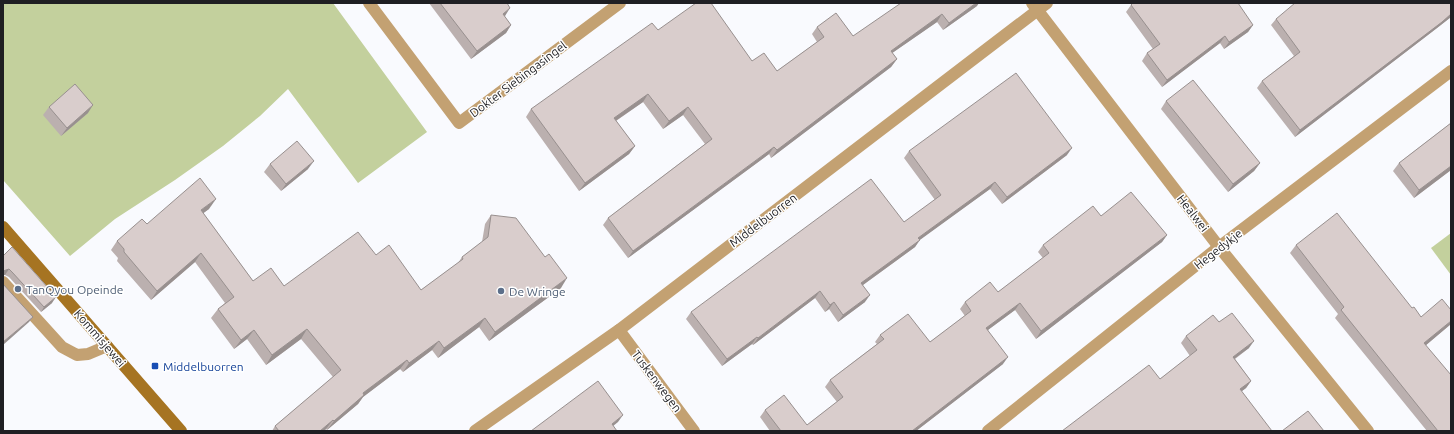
<svg xmlns="http://www.w3.org/2000/svg" width="1454" height="434" font-family="Ubuntu,sans-serif">
  <style>
    .green { fill: #c3d09d }
    .lines { fill: none; stroke-linecap: round; stroke-linejoin: round }
    .lane { stroke: #c3a172; stroke-width: 12 }
    .street { stroke: #c3a172; stroke-width: 12 }
    .secondary { stroke: #a67422; stroke-width: 12 }
    .wall { fill: #bbb0af }
    .shaded-wall { fill: #98908f }
    .building { fill: #d9cdcc; stroke: #98908f }
    .service-dot { fill: #5c6f8a; stroke: #fff; stroke-width: 1.5 }
    .transit-dot { fill: #1a4fb4; stroke: #fff; stroke-width: 1.5 }
    .labels { text-anchor: middle; dominant-baseline: central; stroke-width: 3; stroke-linejoin: round; paint-order: stroke }
    .street-label { font-size: 12px; fill: #1f1f23; stroke: #fff }
    .service-label { font-size: 12px; fill: #4e5e75; stroke: #fff; text-anchor: start }
    .transit-label { font-size: 12px; fill: #164399; stroke: #fff; text-anchor: start }
  </style>
  <rect width="100%" height="100%" fill="#f9fafe"/>
  <!-- green -->
  <g class="green">
    <polygon points="3,3 333,3 427,132 358,183 288,89 260,116 223,146 175,180 115,219 70,256 3,180"/>
    <polygon points="1451,233 1451,275 1431,248"/>
  </g>
  <g class="lines">
    <!-- lane -->
    <polyline class="lane" points="3,282 62,347 77,355 88,354 107,346"/>
    <!-- street -->
    <g class="street">
      <polyline points="369,3 459,123 620,3"/>
      <polyline points="1032,3 1219,247 1368,431"/>
      <polyline points="619,330 694,431"/>
      <polyline points="475,431 619,330 1047,3"/>
      <polyline points="988,431 1219,247 1451,71"/>
    </g>
    <!-- secondary -->
    <polyline class="secondary" points="3,227 181,431"/>
  </g>
  <!-- wall -->
  <g class="wall">
    <polygon points="429,3 507,3 505,16 504,16 511,25 506,33 471,59"/>
    <polygon points="1451,3 1451,17 1437,28 1295,137 1257,88 1262,81 1294,56 1271,25 1276,19"/>
    <polygon points="1131,5 1253,25 1248,32 1224,49 1220,43 1162,87 1142,61 1147,53 1153,49 1126,12"/>
    <polygon points="977,6 943,30 937,22 892,53 897,59 891,67 771,158 769,154 628,258 603,225 608,218 705,144 683,115 663,129 643,102 616,121 635,146 629,154 579,191 526,117 531,109 658,30 752,61 777,71 817,42 812,34 817,27 853,36"/>
    <polygon points="1166,101 1260,163 1254,171 1228,192 1161,109"/>
    <polygon points="49,107 88,113 61,136 43,115"/>
    <polygon points="1451,123 1451,170 1414,198 1393,171 1399,163"/>
    <polygon points="909,151 1067,155 1002,204 990,189 919,240 915,247 863,285 865,302 838,322 829,309 825,312 815,298 753,345 752,344 722,366 686,319 691,312 904,222 935,200 904,158"/>
    <polygon points="270,164 308,169 281,191 264,172"/>
    <polygon points="209,209 203,213 253,281 284,286 376,255 421,290 458,263 462,257 482,242 485,224 491,215 561,288 489,341 479,327 438,358 432,350 403,372 400,369 363,397 358,404 327,430 326,429 324,431 272,431 275,426 333,377 301,339 266,365 247,339 234,349 211,318 218,309 225,303 195,262 151,300 117,261 118,258 111,250 117,241 147,224"/>
    <polygon points="1101,216 1167,235 1162,242 1036,339 1015,310 988,330 1003,364 916,431 770,431 760,417 765,410 807,425 837,402 825,387 830,380 877,344 875,342 880,335 930,342 965,316 960,309 965,302 998,292 1043,258 1038,252 1043,245"/>
    <polygon points="1296,245 1412,308 1421,317 1451,324 1426,345 1451,431 1427,431 1335,318 1338,314 1290,253"/>
    <polygon points="3,256 52,303 41,312 9,277 5,275"/>
    <polygon points="1219,322 1249,348 1235,359 1251,381 1246,388 1242,391 1160,379 1190,356 1181,343 1186,336"/>
  </g>
  <!-- shaded-wall -->
  <g class="shaded-wall">
    <polygon points="976,3 979,3 977,6 943,30 949,23"/>
    <polygon points="510,8 505,16 497,22 503,14"/>
    <polygon points="942,14 937,22 885,58 891,51"/>
    <polygon points="1451,14 1451,17 1437,28 1295,137 1300,130"/>
    <polygon points="511,25 506,33 471,59 477,51"/>
    <polygon points="1253,25 1248,32 1224,49 1229,42"/>
    <polygon points="1225,36 1220,43 1162,87 1167,80"/>
    <polygon points="897,59 891,67 771,158 777,150"/>
    <polygon points="648,94 643,102 608,126 614,118"/>
    <polygon points="93,105 88,113 61,136 67,128"/>
    <polygon points="688,107 683,115 663,129 669,121"/>
    <polygon points="635,146 629,154 579,191 585,183"/>
    <polygon points="774,147 769,154 628,258 633,251"/>
    <polygon points="1072,148 1067,155 1002,204 1007,197"/>
    <polygon points="314,161 308,169 281,191 286,184"/>
    <polygon points="1260,163 1254,171 1228,192 1233,184"/>
    <polygon points="1451,166 1451,170 1414,198 1419,190"/>
    <polygon points="995,182 990,189 913,245 918,238"/>
    <polygon points="216,199 209,209 194,220 201,210"/>
    <polygon points="1167,235 1162,242 1036,339 1041,331"/>
    <polygon points="920,240 915,247 856,290 861,283"/>
    <polygon points="201,253 195,262 151,300 157,291"/>
    <polygon points="9,269 5,275 3,275 3,271"/>
    <polygon points="567,278 561,288 489,341 495,332"/>
    <polygon points="820,291 815,298 753,345 758,338"/>
    <polygon points="870,295 865,302 838,322 843,315"/>
    <polygon points="56,297 52,303 41,312 44,307"/>
    <polygon points="834,302 829,309 825,312 830,305"/>
    <polygon points="1020,303 1015,310 981,335 986,328"/>
    <polygon points="33,317 29,322 3,345 3,342"/>
    <polygon points="485,318 479,327 438,358 444,348"/>
    <polygon points="1451,321 1451,324 1419,351 1424,343"/>
    <polygon points="307,329 301,339 266,365 272,355"/>
    <polygon points="254,330 247,339 234,349 241,340"/>
    <polygon points="757,337 752,344 722,366 727,359"/>
    <polygon points="439,341 432,350 403,372 409,363"/>
    <polygon points="1254,341 1249,348 1227,364 1233,357"/>
    <polygon points="1008,357 1003,364 916,431 912,431"/>
    <polygon points="407,360 400,369 363,397 358,404 327,430 334,421 363,393"/>
    <polygon points="1251,381 1246,388 1234,397 1240,389"/>
    <polygon points="623,415 618,422 607,431 612,424"/>
    <polygon points="333,420 326,429 324,431 320,431"/>
  </g>
  <!-- building -->
  <g class="building">
    <polygon points="440,3 507,3 510,8 503,14 511,25 477,51"/>
    <polygon points="696,3 711,3 752,61 764,53 777,71 824,37 817,27 836,13 853,36 901,3 976,3 949,23 942,14 891,51 897,59 777,150 774,147 633,251 608,218 712,139 688,107 669,121 648,94 614,118 635,146 585,183 531,109 652,23 658,30"/>
    <polygon points="1133,3 1238,3 1253,25 1229,42 1225,36 1167,80 1147,53 1160,44 1131,5"/>
    <polygon points="1295,3 1451,3 1451,14 1442,22 1300,130 1262,81 1300,52 1276,19"/>
    <polygon points="1016,73 1072,148 1007,197 995,182 918,238 920,240 861,283 870,295 843,315 834,302 830,305 820,291 758,338 757,337 727,359 691,312 871,179 904,222 941,195 909,151"/>
    <polygon points="1193,80 1260,163 1233,184 1166,101"/>
    <polygon points="75,84 93,105 67,128 49,107"/>
    <polygon points="1451,123 1451,166 1419,190 1399,163"/>
    <polygon points="297,141 314,161 286,184 270,164"/>
    <polygon points="200,178 216,199 201,210 253,281 271,268 284,286 358,232 376,255 389,245 421,290 463,259 462,257 488,237 491,215 516,218 545,257 549,254 567,278 495,332 485,318 444,348 439,341 409,363 407,360 363,393 364,395 334,421 333,420 320,431 279,431 275,426 341,370 307,329 272,355 254,330 241,340 218,309 234,297 201,253 157,291 124,252 124,249 117,241 142,219 147,224"/>
    <polygon points="1131,192 1167,235 1041,331 1020,303 986,328 1008,357 912,431 781,431 765,410 784,395 807,425 843,397 830,380 884,339 880,335 908,314 930,342 971,311 965,302 990,282 998,292 1049,253 1043,245 1093,206 1101,216"/>
    <polygon points="1337,213 1412,308 1414,307 1421,317 1442,299 1451,310 1451,321 1424,343 1451,375 1451,431 1438,431 1341,310 1344,307 1296,245"/>
    <polygon points="12,247 56,297 44,307 12,272 9,269 3,271 3,256"/>
    <polygon points="3,284 33,317 3,342"/>
    <polygon points="1232,313 1254,341 1233,357 1251,381 1240,389 1272,431 1062,431 1149,365 1160,379 1197,350 1186,336 1213,315 1219,322"/>
    <polygon points="598,381 623,415 612,424 617,431 531,431"/>
    <polygon points="1308,411 1324,431 1282,431"/>
  </g>
  <!-- markers -->
  <g class="service-dot">
    <circle cx="18" cy="289" r="4"/>
    <circle cx="501" cy="291" r="4"/>
  </g>
  <rect class="transit-dot" x="151" y="362" width="8" height="8" rx="2"/>
  <g class="labels">
    <!-- street labels -->
    <g class="street-label">
      <text transform="translate(518 79) rotate(-37)">Dokter Siebingasingel</text>
      <text transform="translate(1193 213) rotate(52)">Healwei</text>
      <text transform="translate(763 220) rotate(-37)">Middelbuorren</text>
      <text transform="translate(1218 249) rotate(-38)">Hegedykje</text>
      <text transform="translate(100 338) rotate(49)">Kommisjewei</text>
      <text transform="translate(657 381) rotate(53)">Tuskenwegen</text>
    </g>
    <!-- service labels -->
    <g class="service-label">
      <text x="26" y="289">TanQyou Opeinde</text>
      <text x="509" y="291">De Wringe</text>
    </g>
    <!-- transit labels -->
    <g class="transit-label">
      <text x="163" y="366">Middelbuorren</text>
    </g>
  </g>
  <!-- border -->
  <rect width="1454" height="434" fill="none" stroke="#1f1f23" stroke-width="8"/>
</svg>
